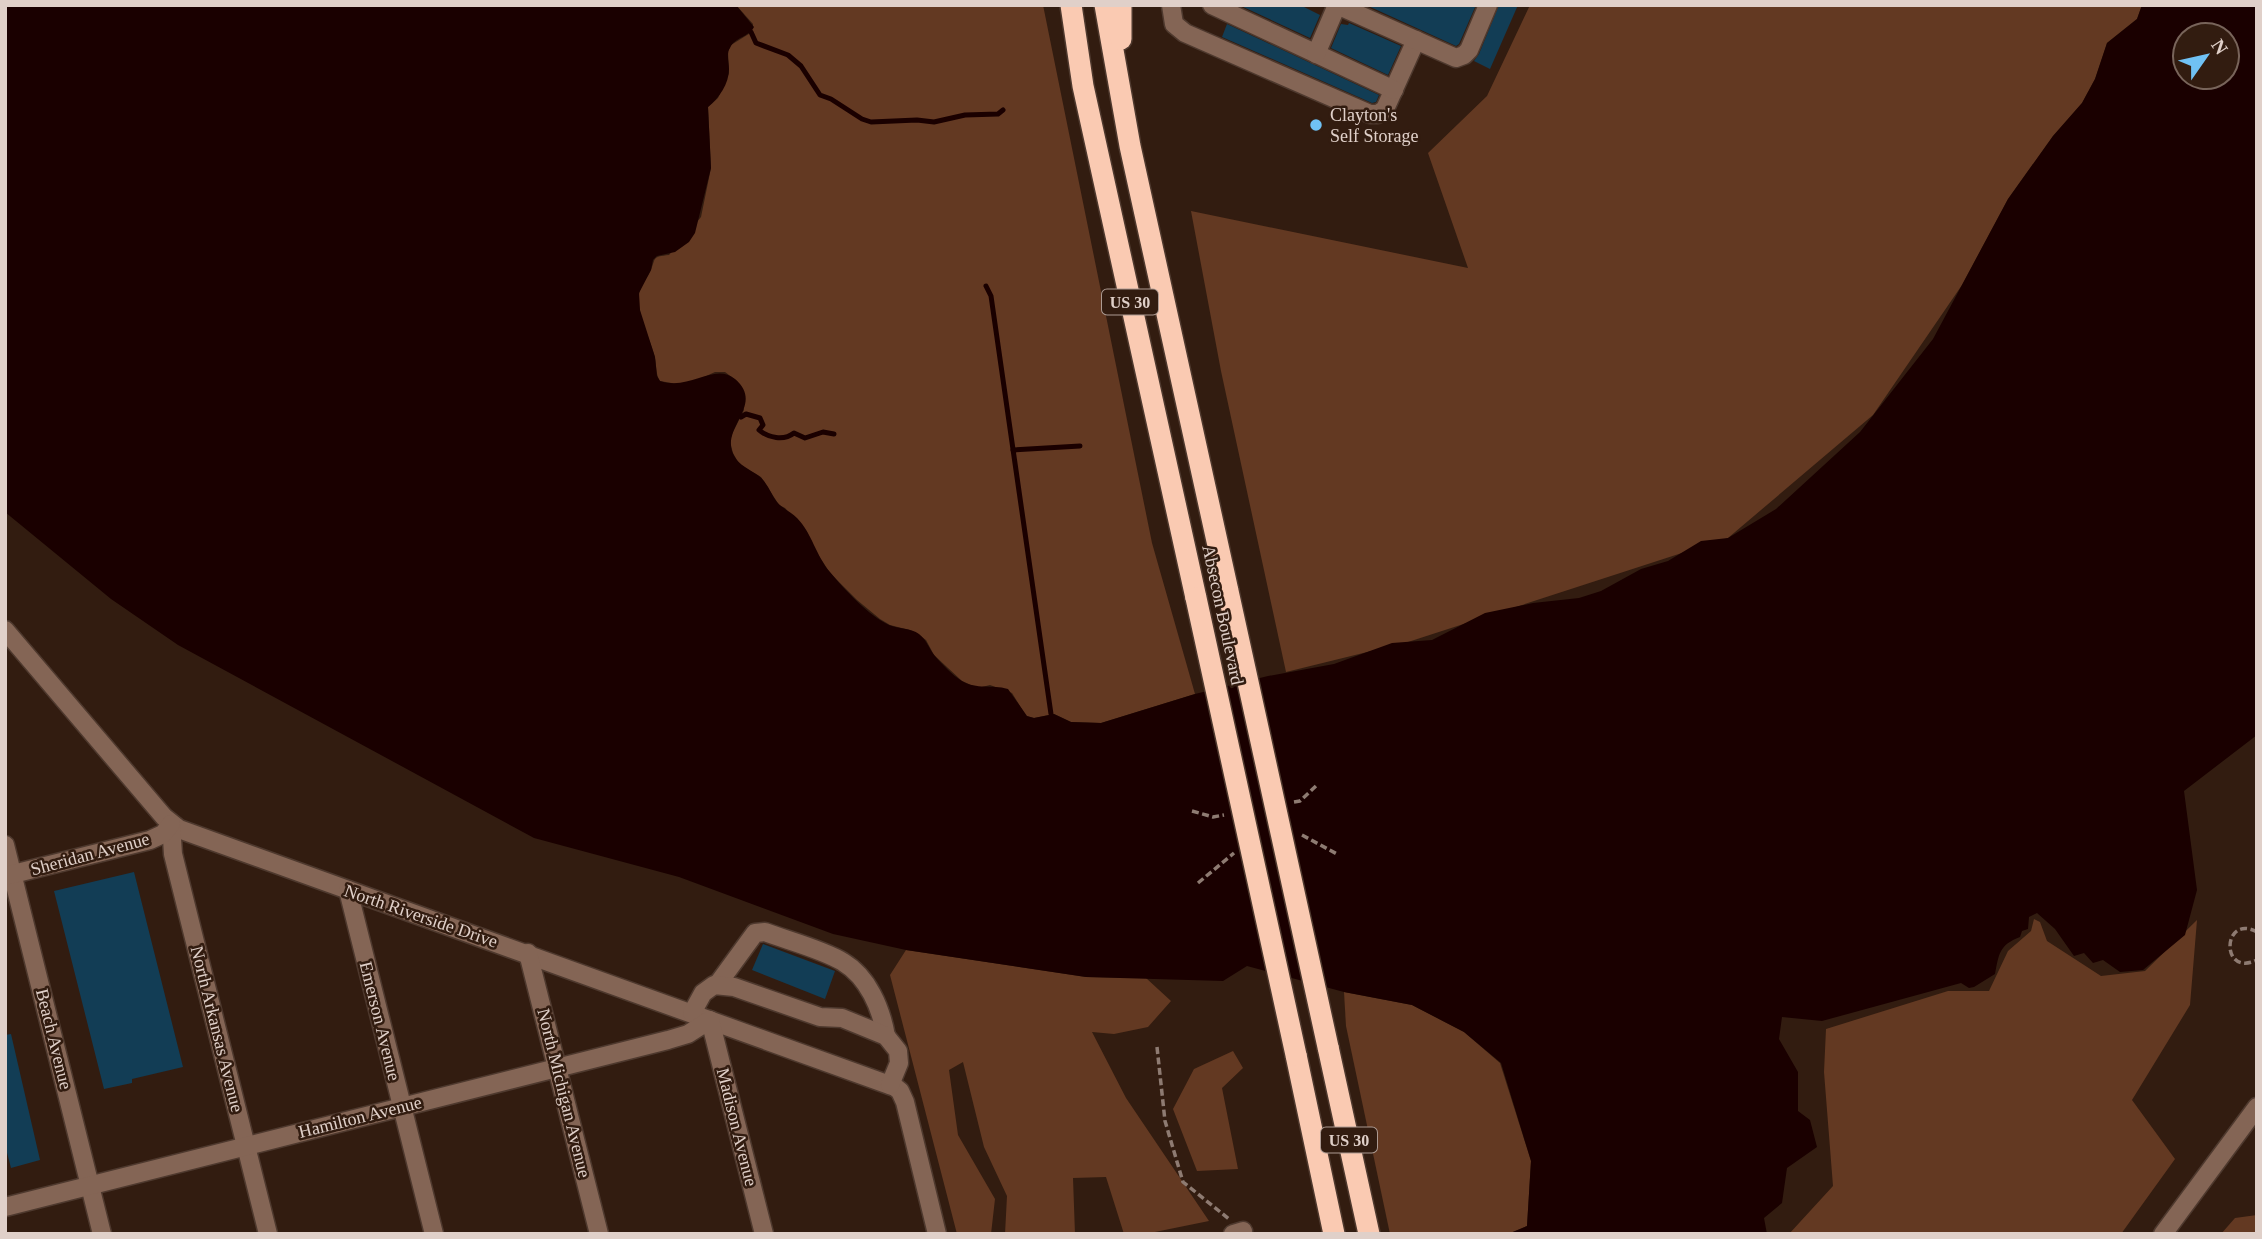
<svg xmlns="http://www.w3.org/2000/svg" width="2262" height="1239" font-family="'Times New Roman',serif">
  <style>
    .green { fill: #633922 }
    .water { fill: #1a0000; fill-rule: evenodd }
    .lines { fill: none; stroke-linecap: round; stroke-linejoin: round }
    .stream { stroke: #1a0000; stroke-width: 5 }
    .building { fill: #123d55 }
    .minor-casing { stroke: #4e392e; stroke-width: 21 }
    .highway-casing { stroke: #4e392e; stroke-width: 24 }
    .path { stroke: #8e7b72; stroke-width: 3.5; stroke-dasharray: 7 3.5; stroke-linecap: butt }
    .minor { stroke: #846555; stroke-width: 18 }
    .highway { stroke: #facab2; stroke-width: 21 }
    .highway-bridge-casing { stroke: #4e392e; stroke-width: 24; stroke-linecap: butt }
    .highway-bridge { stroke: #facab2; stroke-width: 21 }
    .poi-dot { fill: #70c1f4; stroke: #321c10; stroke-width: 2.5 }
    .labels { text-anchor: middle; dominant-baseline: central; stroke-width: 5; stroke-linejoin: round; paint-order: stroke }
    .shield { fill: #321c10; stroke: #ac9a92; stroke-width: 2 }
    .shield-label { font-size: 16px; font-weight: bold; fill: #e0d0c9 }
    .poi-label { font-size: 18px; fill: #e0d0c9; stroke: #321c10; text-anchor: start }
    .street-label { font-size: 18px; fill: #e0d0c9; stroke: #321c10 }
  </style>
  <rect width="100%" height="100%" fill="#321c10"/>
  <!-- green -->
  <g class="green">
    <path d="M736,5H1043L1152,543L1195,694L1101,723L1071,722L1054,714L1034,718L1026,716L1012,693L990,685L978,688L962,681L934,655L926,640L913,631L890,625L880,619L857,600L830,573L812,545L807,532L785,508L779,505L761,477L739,464L733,453L730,442L732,434L744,410L737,381L725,372H715L693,382L677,384L660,381C655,374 657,363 654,354C649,335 634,311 640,290C642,282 648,277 651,270C656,257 652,257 669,255L701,217L711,168L708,107L718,98L729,73L728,51L731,45L752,32L753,24Z"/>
    <polygon points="1530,5 2142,5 2137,19 2107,43 2095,79 2082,103 2053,136 2008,199 1962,285 1873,415 1728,538 1408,642 1286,672 1221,371 1191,211 1468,268 1428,153 1487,96"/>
    <polygon points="2034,919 2040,922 2047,941 2101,976 2145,971 2197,920 2190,1005 2132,1100 2175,1159 2121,1234 1789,1234 1833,1186 1824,1072 1826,1029 1948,991 1989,991 2008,951 2031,931"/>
    <polygon points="906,950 1086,977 1146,978 1171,1001 1148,1027 1114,1034 1092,1032 1126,1098 1209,1221 1145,1234 1124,1234 1106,1177 1073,1178 1075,1234 1005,1234 1007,1196 984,1147 963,1062 949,1070 958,1135 995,1199 991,1234 957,1234 890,975"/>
    <polygon points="1344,992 1412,1005 1464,1032 1500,1063 1531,1161 1527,1226 1508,1234 1390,1234 1346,1026"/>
    <polygon points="1233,1051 1243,1068 1222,1088 1238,1169 1197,1171 1173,1109 1194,1069"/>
    <polygon points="2257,1215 2257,1234 2221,1234 2235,1218"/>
  </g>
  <!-- water -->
  <path class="water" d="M5,5H736L754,27C749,37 735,37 730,48C726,54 729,62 729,69C729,84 719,98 708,107L711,168L695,233L689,242L675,252L657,256L653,260L651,270L639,293L640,310L655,357L657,376L660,381C691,391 714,362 735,379C764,404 724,425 732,451C737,465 748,468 759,476C767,482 771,494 777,502C782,508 791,512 797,518C812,533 816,556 830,572C844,589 869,616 889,625C899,629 911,628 919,634C927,640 929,649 935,656C942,664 952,675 962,681C977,690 991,684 1008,689L1027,716L1034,718L1054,714L1071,722L1101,723L1195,694L1268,676L1334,664L1392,643L1432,640L1485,613L1533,603L1579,598L1601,591L1641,569L1668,561L1701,541L1728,538L1776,509L1860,432L1933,339L2008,199L2053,136L2082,103L2095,79L2107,43L2137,19L2142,5H2257V735L2184,791L2197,890L2185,935L2143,970L2120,972L2103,960L2093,963L2084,953L2074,956L2055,929L2037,913L2029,917L2028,929L2022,931L2020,937C1999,945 1999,954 1995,974L1974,987L1969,988L1961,983L1822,1021L1782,1017L1779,1039L1798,1072V1111L1810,1120L1817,1147L1787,1168L1782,1203L1764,1218L1767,1234H1508L1527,1226L1531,1161L1501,1063L1464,1032L1412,1005L1344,992L1247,966L1223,981L1086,977L906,950L833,934L679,877L534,838L178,645L111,599L5,512ZM2185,35H2227V77H2185Z"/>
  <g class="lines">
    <!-- stream -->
    <g class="stream">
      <polyline points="751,32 756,43 788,55 801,66 820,95 831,99 862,119 871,122 917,120 934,122 965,115 998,114 1003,110"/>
      <polyline points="986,286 991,296 1051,714"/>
      <path d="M741,417L746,414L760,418L763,425L759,430C768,438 784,441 794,433L805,438L823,432L834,434"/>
      <polyline points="1013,450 1080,446"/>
    </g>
  </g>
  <!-- building -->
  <g class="building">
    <polygon points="1239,5 1300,5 1320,15 1310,38"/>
    <polygon points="1366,5 1476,5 1459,44 1456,46"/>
    <polygon points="1499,5 1518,5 1490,69 1474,61 1479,54"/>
    <polygon points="1349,23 1401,46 1388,75 1331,48 1341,24 1348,25"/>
    <polygon points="1227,24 1379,95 1376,102 1372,103 1222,37"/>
    <polygon points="134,872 183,1067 132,1079 132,1083 104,1089 54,891"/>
    <polygon points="763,944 835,971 825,999 752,970"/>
    <polygon points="11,1034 40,1160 11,1168 5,1145 5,1035"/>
  </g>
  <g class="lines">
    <!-- minor casing -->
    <g class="minor-casing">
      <g id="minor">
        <polyline points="1171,5 1174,24 1185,33 1370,114 1378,114 1385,109 1416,40"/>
        <polyline points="1212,5 1394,90"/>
        <polyline points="1337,5 1456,58 1464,55 1469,50 1488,5"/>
        <polyline points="1316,54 1337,5"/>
        <polyline points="5,630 164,817 179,829 895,1087 900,1091 905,1102 937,1234"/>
        <polyline points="171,824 173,854 268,1234"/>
        <polyline points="5,845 102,1234"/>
        <polyline points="5,876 150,840 163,834 171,824"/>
        <polyline points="348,890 434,1234"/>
        <polyline points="528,953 599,1234"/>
        <path d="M717,985L755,933L765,932C786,940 824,950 843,962C868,977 881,1008 886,1036"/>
        <polyline points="692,1013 703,993 714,985 734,987 820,1017 842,1018 886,1036 898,1051 899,1063 890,1085"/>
        <polyline points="5,1207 668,1040 688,1034 710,1020 764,1234"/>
        <polyline points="1233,1234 1243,1231"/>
        <polyline points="2163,1234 2257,1107"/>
      </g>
    </g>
    <!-- highway casing -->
    <g class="highway-casing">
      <g id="highway">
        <polyline points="1071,5 1083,86 1196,598"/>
        <polyline points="1105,5 1130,146 1228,591"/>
        <polyline points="1121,39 1121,5"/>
        <polyline points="1328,1047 1369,1234"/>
        <polyline points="1296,1055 1334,1234"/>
      </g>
    </g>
    <!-- path -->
    <g class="path">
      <polyline points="1294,802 1300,801 1318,784"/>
      <polyline points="1192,811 1213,817 1224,815"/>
      <polyline points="1302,835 1337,854"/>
      <polyline points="1198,883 1234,853"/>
      <path d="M2257,932C2222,913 2220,978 2257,960"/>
      <polyline points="1157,1047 1165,1121 1183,1182 1229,1219"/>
    </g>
    <!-- minor -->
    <use href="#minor" class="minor"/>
    <!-- highway -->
    <use href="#highway" class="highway"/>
    <!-- highway-bridge casing -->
    <g class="highway-bridge-casing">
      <g id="highway-bridge">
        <polyline points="1228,591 1328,1047"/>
        <polyline points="1196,598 1296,1055"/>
      </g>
    </g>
    <!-- highway-bridge -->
    <use href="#highway-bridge" class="highway-bridge"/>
  </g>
  <!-- markers -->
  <circle class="poi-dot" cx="1316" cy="125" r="7"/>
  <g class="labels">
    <!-- shield labels -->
    <g class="shield">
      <rect x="1102" y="289.5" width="56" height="25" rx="5"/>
      <rect x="1321" y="1127.5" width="56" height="25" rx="5"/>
    </g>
    <g class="shield-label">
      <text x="1130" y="302">US 30</text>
      <text x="1349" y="1140">US 30</text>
    </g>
    <!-- poi labels -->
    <g class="poi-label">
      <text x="1330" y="115">Clayton's<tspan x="1330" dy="21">Self Storage</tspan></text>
    </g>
    <!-- street labels -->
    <g class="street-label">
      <text transform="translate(1223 615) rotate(78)">Absecon Boulevard</text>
      <text transform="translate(90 854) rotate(-15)">Sheridan Avenue</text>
      <text transform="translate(421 916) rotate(19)">North Riverside Drive</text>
      <text transform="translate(380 1021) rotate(76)">Emerson Avenue</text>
      <text transform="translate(217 1029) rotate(76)">North Arkansas Avenue</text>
      <text transform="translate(54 1039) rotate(76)">Beach Avenue</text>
      <text transform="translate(564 1093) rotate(76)">North Michigan Avenue</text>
      <text transform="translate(360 1117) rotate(-14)">Hamilton Avenue</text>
      <text transform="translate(737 1127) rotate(76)">Madison Avenue</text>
    </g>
  </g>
  <!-- border -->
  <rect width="2262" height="1239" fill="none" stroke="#e0d0c9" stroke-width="14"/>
  <!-- north arrow -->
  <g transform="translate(2206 56) rotate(56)"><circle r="33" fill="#321c10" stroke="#78645a" stroke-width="2"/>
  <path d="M0-5L12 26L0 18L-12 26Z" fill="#70c1f4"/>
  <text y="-10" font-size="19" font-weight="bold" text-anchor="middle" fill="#e0d0c9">N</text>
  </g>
</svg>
